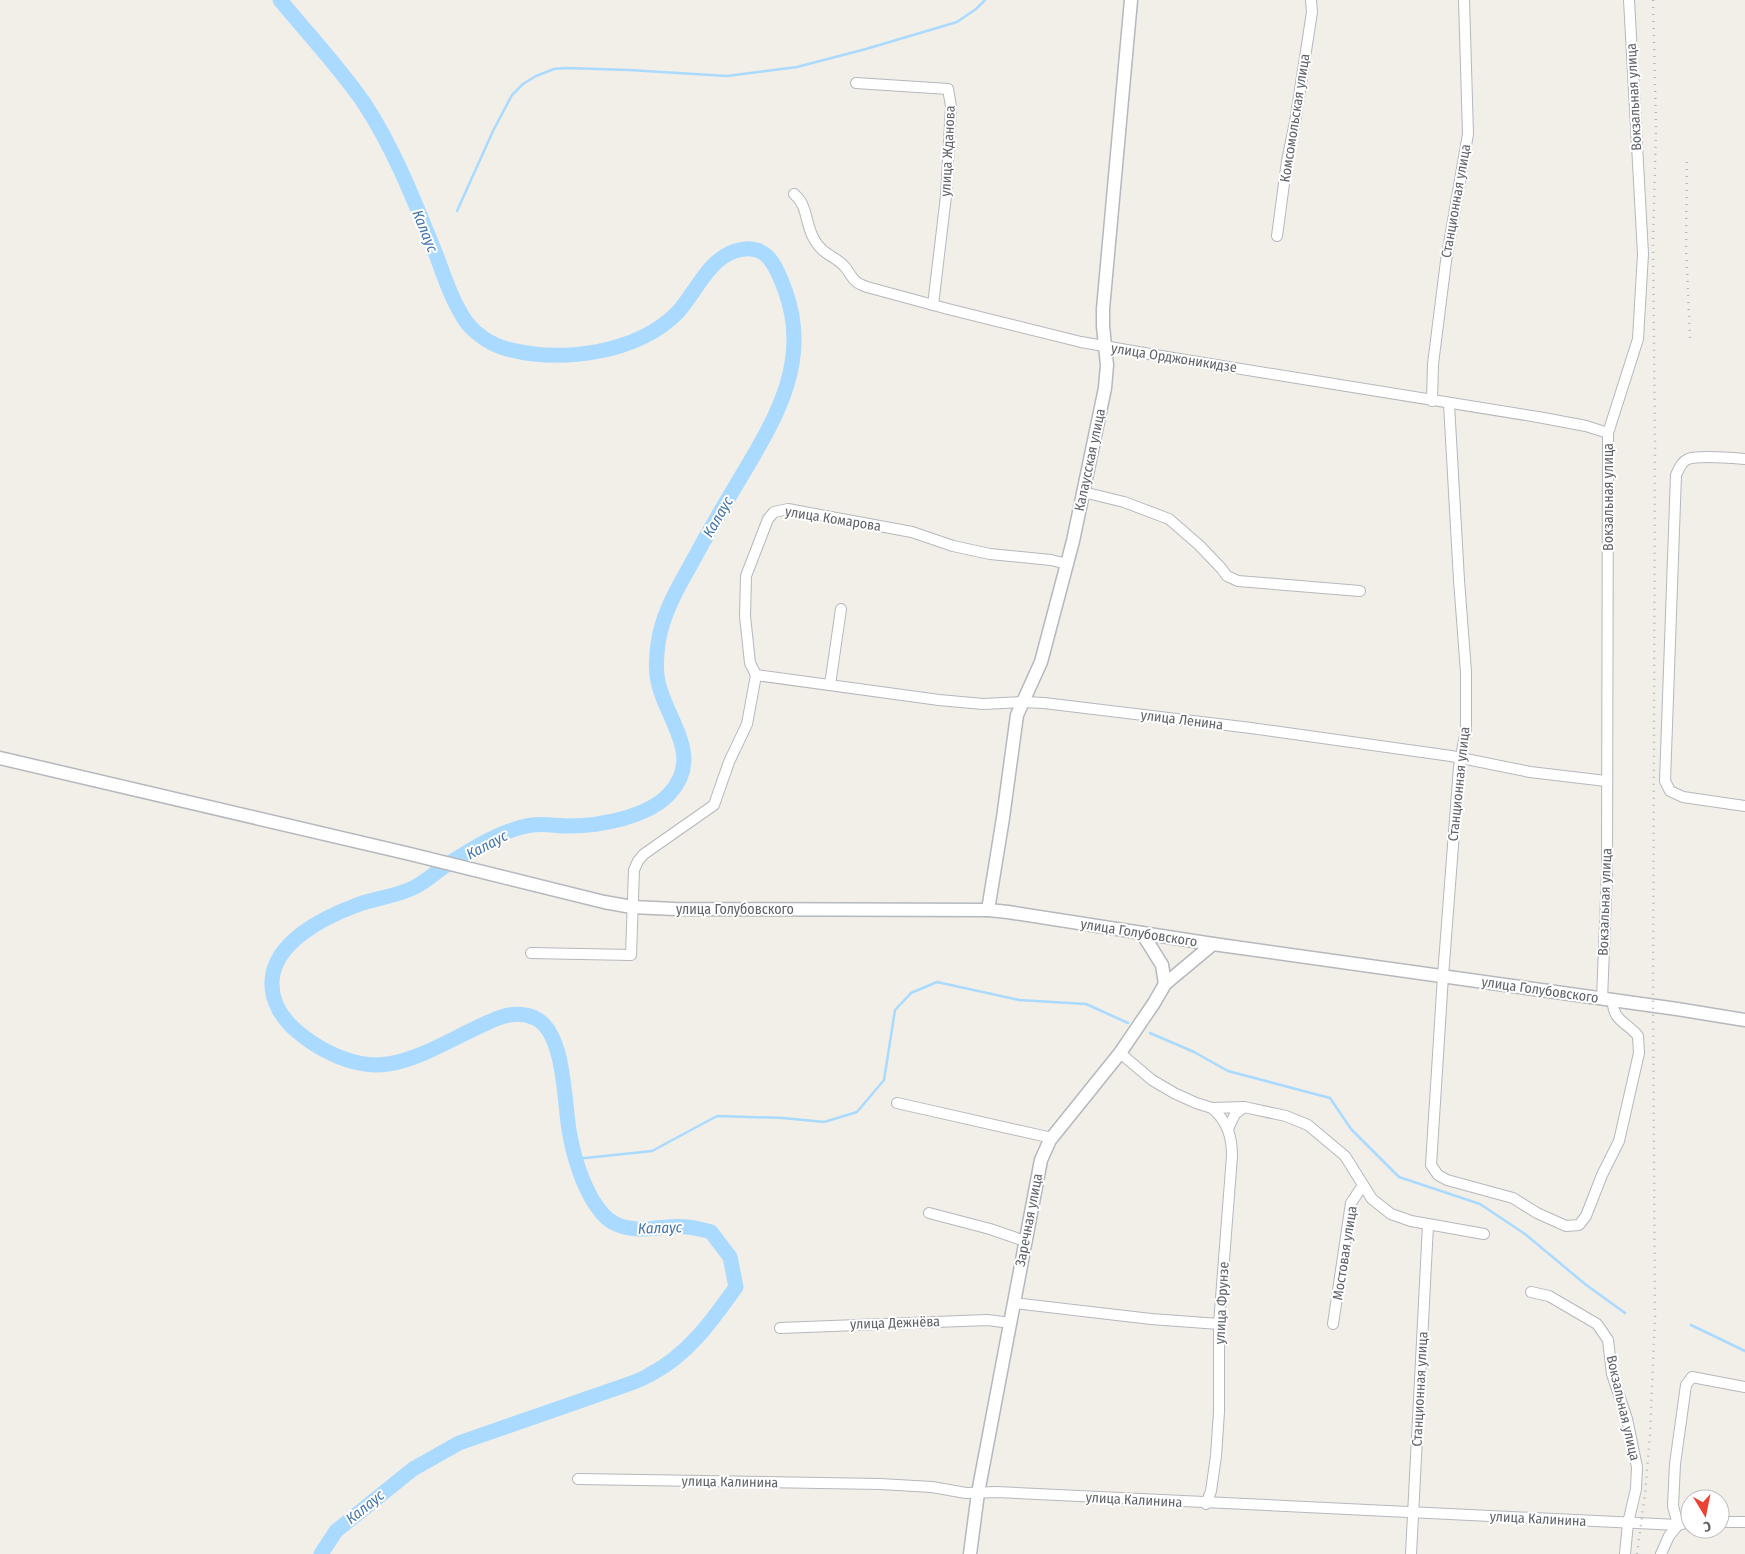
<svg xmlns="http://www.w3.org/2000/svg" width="1745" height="1554" font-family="'Fira Sans Condensed',sans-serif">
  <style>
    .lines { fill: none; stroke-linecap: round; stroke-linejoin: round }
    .stream { stroke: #aadaff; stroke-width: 2.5 }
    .river { stroke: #aadaff; stroke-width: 15 }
    .minor-casing { stroke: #b5b8bc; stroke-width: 12 }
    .tertiary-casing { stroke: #b5b8bc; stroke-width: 15 }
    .minor { stroke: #fff; stroke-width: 10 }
    .tertiary { stroke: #fff; stroke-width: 12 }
    .rail { stroke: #b6b7b8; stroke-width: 2.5; stroke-dasharray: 1 6; stroke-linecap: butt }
    .labels { text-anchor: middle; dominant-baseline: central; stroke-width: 4; stroke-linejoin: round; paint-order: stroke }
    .street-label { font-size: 14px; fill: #5f6368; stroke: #fff }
    .water-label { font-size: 15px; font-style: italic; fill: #4174aa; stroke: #fff }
  </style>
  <rect width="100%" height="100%" fill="#f1efe8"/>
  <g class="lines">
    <!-- stream -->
    <g class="stream">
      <polyline points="457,211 493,131 512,95 523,84 536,76 554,69 567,68 629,70 727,76 797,67 866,49 957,22 976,9 985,0"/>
      <polyline points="1150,1033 1194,1052 1228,1071 1330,1098 1351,1129 1399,1177 1480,1204 1525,1234 1585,1284 1625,1313"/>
      <polyline points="576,1159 652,1151 717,1116 783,1118 824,1122 857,1112 884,1080 895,1010 911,993 937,982 1019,1000 1086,1004 1128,1023"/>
      <polyline points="1691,1325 1745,1351"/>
    </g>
    <!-- river -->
    <path class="river" d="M280,0C308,34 339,67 364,103C395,150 416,205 437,257C445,279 453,303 467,323C477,335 492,345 507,349C561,363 637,354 678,312C696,292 708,260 735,251C767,241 776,266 785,290C812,363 774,421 738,482C721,510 705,538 690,566C676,591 662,615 658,644C656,661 655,676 661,692C672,726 701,759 670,793C649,817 600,826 569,826C557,826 544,823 532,825C503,829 470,850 445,866C435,873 426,881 415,887C398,896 376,898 357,905C324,917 274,942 272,981C271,1002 283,1020 299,1033C322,1052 357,1069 388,1064C422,1059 458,1035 489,1022C504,1015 518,1011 535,1018C565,1032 564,1101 569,1130C573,1153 580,1178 592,1199C599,1210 605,1219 616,1224C640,1235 663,1224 688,1227C696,1228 704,1230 711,1232L730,1257L736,1287C712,1321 687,1356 649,1375C641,1380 632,1383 623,1386L459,1443L413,1469L336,1531L321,1554"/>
    <!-- minor casing -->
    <g class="minor-casing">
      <g id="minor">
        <polyline points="856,83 948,89 951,106 946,196 933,305"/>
        <path d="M794,194C808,205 805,224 814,239C823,256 835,255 845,267C853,277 852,282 867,287L948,309L1081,342L1167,357L1538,417L1586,426L1608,433"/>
        <polyline points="1277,236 1287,161 1295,122 1312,12 1311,0"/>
        <polyline points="1432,401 1433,364 1446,261 1468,134 1464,0"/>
        <path d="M1449,404L1459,580L1466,672V730L1459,767L1443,976L1431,1165L1438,1175L1447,1180L1513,1198L1537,1213L1566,1226L1579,1225L1586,1216L1602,1175L1619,1141L1639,1053L1638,1036C1627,1022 1612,1021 1613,1000"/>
        <path d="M1745,459C1733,458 1698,455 1688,459C1681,462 1679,469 1676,475L1665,781L1670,791L1683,797L1745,806"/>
        <polyline points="1083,492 1124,502 1169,519 1199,545 1221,568 1227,576 1238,581 1360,591"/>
        <polyline points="756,675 939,700 983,704 1023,702 1044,703 1251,728 1451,756 1530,772 1606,781"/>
        <polyline points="830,685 841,609"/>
        <polyline points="531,953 631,955 634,870 638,861 644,854 714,805 729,762 747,724 756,675 750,663 745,616 746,576 768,519 774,512 788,509 912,532 953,546 990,554 1051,560 1067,564"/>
        <polyline points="1602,999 1607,873 1608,433 1638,339 1643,254 1629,0"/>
        <polyline points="1120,1053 1152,1080 1174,1093 1196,1103 1212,1108 1244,1107 1286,1116 1308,1125 1345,1156 1372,1199 1391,1214 1411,1221 1484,1234"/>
        <polyline points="897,1103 1052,1138"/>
        <polyline points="1228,1129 1235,1114 1244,1107"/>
        <polyline points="929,1213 990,1229 1025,1241"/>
        <polyline points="1531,1292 1549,1296 1597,1324 1608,1340 1612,1374 1627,1419 1637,1467 1636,1489 1628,1523 1625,1554"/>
        <polyline points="1014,1303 1151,1319 1219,1324"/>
        <polyline points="1333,1324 1351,1203 1363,1185"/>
        <polyline points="780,1328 987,1320 1011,1323"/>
        <polyline points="578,1479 880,1484 932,1487 966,1493 997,1492 1678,1525 1690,1522"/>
        <path d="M1206,1504L1211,1491L1216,1456L1219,1412V1324L1232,1156C1232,1136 1227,1121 1212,1108"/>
        <polyline points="1720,1522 1745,1522"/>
        <polyline points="1411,1554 1428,1225"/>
        <polyline points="1661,1554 1669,1536 1678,1525 1673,1506 1675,1464 1686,1385 1692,1377 1745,1387"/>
      </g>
    </g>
    <!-- tertiary casing -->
    <g class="tertiary-casing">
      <g id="tertiary">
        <polyline points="0,758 410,854 604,902 632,907 675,909 988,910 1008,912 1213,944 1677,1009 1745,1020"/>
        <polyline points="988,910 1003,818 1017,715 1041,662 1073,541 1105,388 1107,365 1103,326 1103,309 1131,0"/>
        <polyline points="1142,933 1162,965 1165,984"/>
        <polyline points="970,1554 978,1493 1041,1160 1050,1140 1120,1053 1154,1003 1165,984 1213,944"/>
      </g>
    </g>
    <!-- minor -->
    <use href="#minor" class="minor"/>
    <!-- tertiary -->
    <use href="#tertiary" class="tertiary"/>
    <!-- rail -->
    <g class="rail">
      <polyline points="1687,162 1686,246 1690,338"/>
      <polyline points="1637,1554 1645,1494 1650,1435 1655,1316 1653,1005 1655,442 1653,242 1656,127 1653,0"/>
    </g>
  </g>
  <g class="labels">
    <!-- street labels -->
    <g class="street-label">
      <text transform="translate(1634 97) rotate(-93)">Вокзальная улица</text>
      <text transform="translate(1295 118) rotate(-81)">Комсомольская улица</text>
      <text transform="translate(948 151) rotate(-87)">улица Жданова</text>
      <text transform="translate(1456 201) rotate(-80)">Станционная улица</text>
      <text transform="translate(1174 358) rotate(9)">улица Орджоникидзе</text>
      <text transform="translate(1090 460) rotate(-78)">Калаусская улица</text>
      <text transform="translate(1608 497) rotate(-90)">Вокзальная улица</text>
      <text transform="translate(833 519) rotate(9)">улица Комарова</text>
      <text transform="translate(1182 720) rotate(7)">улица Ленина</text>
      <text transform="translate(1459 784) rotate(-84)">Станционная улица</text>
      <text transform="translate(1605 902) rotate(-88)">Вокзальная улица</text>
      <text x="735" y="909">улица Голубовского</text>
      <text transform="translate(1139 933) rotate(9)">улица Голубовского</text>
      <text transform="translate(1540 990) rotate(8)">улица Голубовского</text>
      <text transform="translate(1029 1220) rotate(-79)">Заречная улица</text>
      <text transform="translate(1345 1253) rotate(-81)">Мостовая улица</text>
      <text transform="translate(1222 1303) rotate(-87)">улица Фрунзе</text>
      <text transform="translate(895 1323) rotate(-2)">улица Дежнёва</text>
      <text transform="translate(1420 1389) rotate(-87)">Станционная улица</text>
      <text transform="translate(1623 1408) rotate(77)">Вокзальная улица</text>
      <text transform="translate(730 1482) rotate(1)">улица Калинина</text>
      <text transform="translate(1134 1500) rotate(3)">улица Калинина</text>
      <text transform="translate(1538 1519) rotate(3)">улица Калинина</text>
    </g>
    <!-- water labels -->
    <g class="water-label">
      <text transform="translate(425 231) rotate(68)">Калаус</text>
      <text transform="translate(718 517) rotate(-60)">Калаус</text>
      <text transform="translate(487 845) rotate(-28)">Калаус</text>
      <text transform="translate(660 1228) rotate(-2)">Калаус</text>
      <text transform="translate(365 1507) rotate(-39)">Калаус</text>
    </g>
  </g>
  <!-- north arrow -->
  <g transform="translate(1705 1514) rotate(170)"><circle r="24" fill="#ffffff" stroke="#bfc1c3"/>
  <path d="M0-4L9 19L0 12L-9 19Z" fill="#ea4335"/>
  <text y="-8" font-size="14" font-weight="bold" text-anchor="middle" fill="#5f6368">С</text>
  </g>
</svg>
